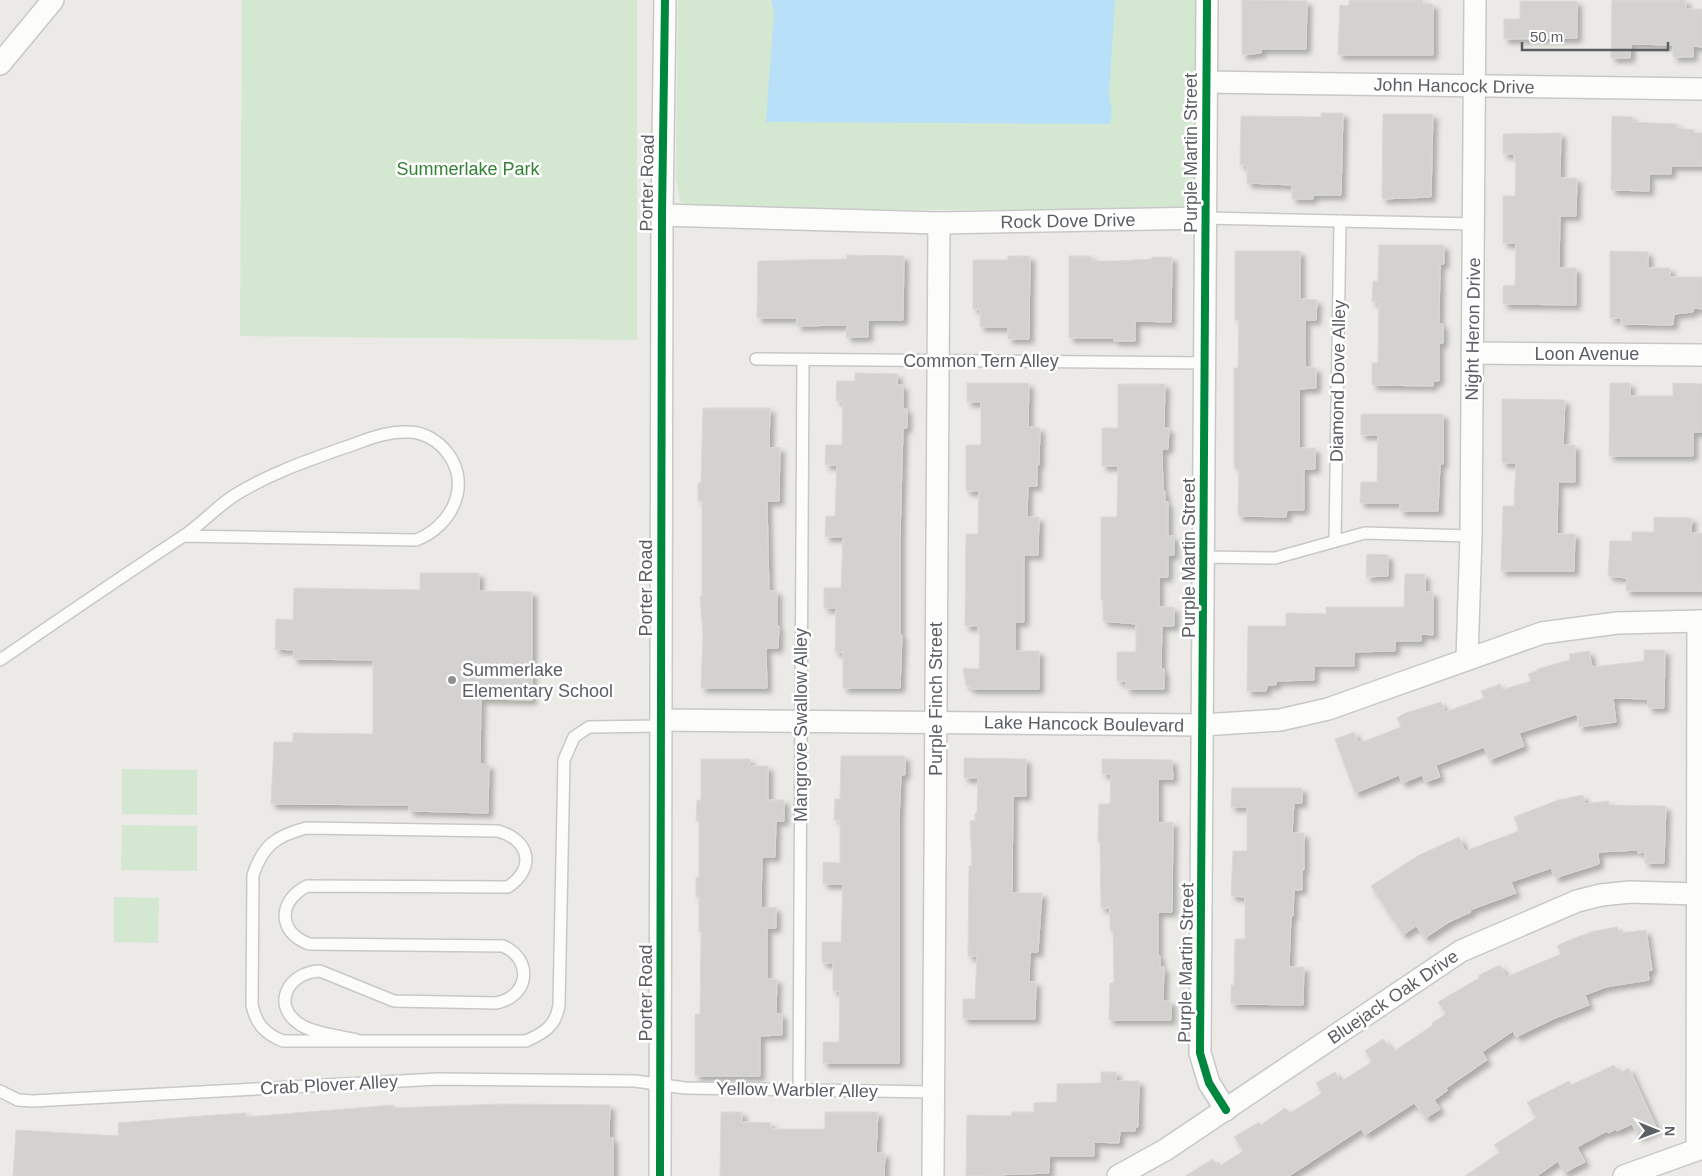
<svg xmlns="http://www.w3.org/2000/svg" width="1702" height="1176" font-family="Arial,sans-serif">
  <style>
    .green { fill: #d4e8d1 }
    .water { fill: #b8e0f8 }
    .building { fill: #d3d2d0; stroke: #dad9d5; filter: url(#shadow) }
    .lines { fill: none; stroke-linecap: round; stroke-linejoin: round }
    .lane-casing { stroke: #c8c8c8; stroke-width: 14 }
    .street-casing { stroke: #c8c8c8; stroke-width: 24 }
    .lane { stroke: #fcfcfb; stroke-width: 11 }
    .street { stroke: #fcfcfb; stroke-width: 21 }
    .cycleway-casing { stroke: #fff; stroke-width: 11 }
    .cycleway { stroke: #00873e; stroke-width: 8 }
    .poi-dot { fill: #8d9092; stroke: #fff; stroke-width: 2 }
    .labels { text-anchor: middle; dominant-baseline: central; stroke-width: 5; stroke-linejoin: round; paint-order: stroke }
    .street-label { font-size: 18px; fill: #5b5f64; stroke: #fff }
    .park-label { font-size: 18px; fill: #358234; stroke: #fff }
    .poi-label { font-size: 18px; fill: #5b5f64; stroke: #fff; text-anchor: start }
  </style>
  <defs>
    <filter id="shadow"><feDropShadow dx="4.5" dy="4.5" stdDeviation="2.5" flood-color="#0004"/></filter>
  </defs>
  <rect width="100%" height="100%" fill="#ebeae6"/>
  <!-- green -->
  <g class="green">
    <polygon points="242,0 637,0 637,340 240,336"/>
    <polygon points="678,0 1196,0 1194,197 1189,205 1173,210 695,209 680,201 676,179"/>
    <polygon points="122,769 197,770 197,815 122,814"/>
    <polygon points="122,825 197,826 197,871 121,870"/>
    <polygon points="114,897 159,898 158,943 114,942"/>
  </g>
  <!-- water -->
  <polygon class="water" points="771,0 1115,0 1109,94 1112,113 1110,124 766,122 774,13"/>
  <!-- building -->
  <g class="building">
    <polygon points="1242,0 1307,1 1306,49 1261,49 1261,53 1242,55"/>
    <polygon points="1349,0 1423,0 1423,4 1433,4 1433,55 1338,55 1340,5 1349,6"/>
    <polygon points="1612,0 1686,0 1686,9 1702,9 1702,47 1693,46 1693,57 1673,57 1673,45 1631,44 1630,58 1611,58"/>
    <polygon points="1520,1 1577,1 1577,38 1504,39 1504,19 1520,19"/>
    <polygon points="1321,113 1343,113 1341,195 1313,195 1313,199 1292,199 1292,185 1247,183 1247,165 1240,165 1241,116 1321,117"/>
    <polygon points="1383,114 1433,114 1431,197 1382,199"/>
    <polygon points="1612,116 1633,117 1632,122 1677,124 1677,128 1694,130 1694,133 1702,133 1702,166 1671,166 1671,174 1649,174 1649,191 1611,190"/>
    <polygon points="1561,133 1560,178 1577,178 1576,216 1560,216 1559,268 1576,268 1576,305 1503,304 1503,286 1515,285 1516,243 1503,243 1503,196 1515,196 1516,161 1514,161 1514,154 1503,154 1503,134"/>
    <polygon points="1379,245 1444,245 1444,264 1440,264 1439,324 1443,324 1443,343 1439,343 1439,381 1433,381 1433,386 1372,385 1372,363 1378,363 1379,302 1372,302 1373,281 1378,281"/>
    <polygon points="1235,251 1300,251 1300,299 1317,300 1316,320 1305,320 1305,367 1316,368 1316,388 1299,389 1299,448 1315,448 1315,469 1304,469 1304,510 1287,510 1286,517 1238,516 1239,469 1235,469 1234,462 1234,368 1238,368 1239,320 1235,320"/>
    <polygon points="1610,251 1648,252 1648,268 1670,268 1670,277 1702,277 1702,309 1693,308 1693,312 1674,314 1673,325 1621,324 1621,318 1610,318"/>
    <polygon points="847,255 904,256 903,320 868,320 868,337 846,337 847,325 797,326 797,318 757,318 758,261 847,259"/>
    <polygon points="1008,256 1030,256 1029,339 1008,339 1008,327 980,327 980,309 973,309 973,260 1008,260"/>
    <polygon points="1069,256 1091,256 1091,261 1115,261 1152,259 1152,257 1172,257 1171,322 1135,321 1135,341 1114,341 1114,338 1069,338"/>
    <polygon points="855,373 898,374 897,385 903,385 903,409 907,409 907,428 903,428 900,538 900,635 902,635 900,688 843,688 843,652 835,652 836,608 824,608 824,588 841,588 843,537 825,537 826,516 835,516 837,465 825,465 826,445 842,445 843,401 836,401 837,381 855,381"/>
    <polygon points="967,383 1029,383 1028,427 1040,428 1039,465 1037,465 1037,486 1028,486 1027,517 1039,517 1038,555 1024,555 1024,622 1015,622 1015,651 1039,651 1039,689 972,689 966,685 963,668 979,669 980,634 978,634 978,626 965,626 966,534 978,534 979,491 966,491 966,445 981,445 981,402 967,402"/>
    <polygon points="1610,383 1630,383 1630,396 1673,396 1673,383 1702,384 1702,432 1693,432 1693,456 1609,456"/>
    <polygon points="1118,384 1165,384 1164,428 1169,428 1168,449 1162,449 1163,491 1165,491 1165,502 1168,502 1168,536 1174,536 1174,555 1168,555 1168,577 1159,577 1159,607 1174,607 1174,626 1162,626 1161,669 1164,669 1164,689 1126,689 1126,681 1117,681 1117,652 1136,652 1136,624 1103,621 1103,600 1101,600 1101,517 1117,517 1118,466 1102,466 1102,428 1118,428"/>
    <polygon points="1502,399 1565,400 1563,445 1575,445 1575,482 1558,482 1557,534 1575,534 1574,571 1501,571 1503,506 1514,506 1516,463 1502,463"/>
    <polygon points="703,408 770,408 769,448 780,447 779,501 767,501 769,591 777,591 777,626 779,626 778,648 766,648 767,688 701,688 703,635 700,596 702,596 702,501 698,501 698,483 701,483"/>
    <polygon points="1361,414 1443,414 1443,464 1440,464 1438,511 1400,511 1400,503 1360,503 1361,482 1377,482 1378,435 1361,435"/>
    <polygon points="1654,517 1692,518 1691,533 1702,533 1702,591 1626,591 1627,578 1608,576 1610,541 1632,541 1632,532 1654,532"/>
    <polygon points="1367,554 1388,555 1388,576 1366,577"/>
    <polygon points="420,573 479,573 479,591 532,592 532,700 481,699 480,764 489,765 488,813 409,811 409,805 271,804 274,742 293,742 293,733 373,734 373,660 293,659 294,650 275,649 276,619 293,620 294,588 420,590"/>
    <polygon points="1405,574 1425,574 1425,592 1433,592 1433,635 1421,634 1421,641 1395,641 1395,651 1354,652 1354,666 1314,666 1314,680 1276,681 1276,685 1267,685 1266,691 1247,691 1248,626 1286,626 1286,613 1326,614 1326,607 1404,607"/>
    <polygon points="1644,650 1665,650 1664,708 1648,708 1648,699 1613,698 1616,722 1579,727 1577,714 1519,733 1524,746 1489,760 1484,747 1436,765 1440,777 1425,782 1422,775 1402,783 1399,775 1355,793 1335,739 1354,732 1358,742 1365,741 1401,727 1397,718 1403,714 1441,702 1445,712 1484,698 1481,691 1500,684 1502,690 1531,681 1528,674 1537,671 1537,669 1570,660 1569,654 1589,651 1592,667 1644,661"/>
    <polygon points="841,756 905,756 905,775 901,775 899,820 899,1063 823,1063 823,1042 839,1042 840,991 833,991 833,963 822,963 822,942 841,942 843,884 823,884 823,862 840,863 840,820 834,820 835,799 840,799"/>
    <polygon points="964,758 1026,759 1026,796 1013,796 1012,893 1042,893 1038,952 1030,952 1029,982 1036,982 1035,1019 963,1019 963,999 975,999 977,956 968,956 969,866 972,866 970,821 975,820 975,814 977,813 978,778 964,778"/>
    <polygon points="701,759 750,759 750,766 768,766 768,800 784,800 784,821 776,821 775,857 762,857 761,908 776,907 776,928 767,928 767,979 777,979 776,1014 782,1014 782,1035 760,1036 760,1076 695,1076 695,1014 700,1014 701,932 699,932 699,897 696,897 696,877 699,877 699,821 696,820 697,800 701,800"/>
    <polygon points="1102,759 1172,760 1173,779 1158,779 1158,823 1173,822 1172,912 1158,912 1158,956 1160,956 1160,967 1164,967 1163,1001 1171,1001 1171,1020 1109,1020 1110,983 1114,983 1113,931 1110,931 1110,908 1101,908 1100,841 1098,841 1099,804 1110,804 1111,774 1102,774"/>
    <polygon points="1232,788 1302,788 1302,803 1294,803 1292,833 1304,833 1304,870 1302,870 1302,890 1294,890 1293,916 1291,916 1289,967 1304,967 1303,1005 1231,1004 1231,985 1234,985 1235,939 1245,939 1245,897 1231,896 1233,851 1247,851 1247,807 1231,807"/>
    <polygon points="1583,795 1585,804 1609,801 1609,805 1666,806 1664,863 1645,863 1645,852 1638,853 1638,850 1598,852 1599,864 1555,878 1551,868 1511,882 1516,893 1470,910 1471,912 1449,922 1425,938 1416,926 1403,935 1371,886 1419,855 1459,837 1465,851 1519,831 1514,817 1558,800"/>
    <polygon points="1617,927 1619,933 1646,930 1652,970 1648,971 1649,980 1606,987 1585,995 1589,1005 1553,1019 1516,1037 1513,1031 1482,1052 1487,1060 1446,1088 1448,1090 1434,1100 1440,1109 1426,1118 1414,1103 1365,1135 1361,1129 1289,1176 1185,1176 1213,1159 1218,1167 1243,1151 1234,1137 1259,1122 1261,1125 1285,1108 1290,1113 1322,1093 1316,1083 1335,1072 1340,1082 1372,1062 1365,1051 1383,1039 1393,1052 1433,1025 1432,1023 1446,1014 1438,1002 1479,978 1479,975 1500,965 1506,977 1561,954 1557,946 1567,941 1594,931"/>
    <polygon points="1614,1065 1619,1073 1629,1068 1657,1129 1639,1137 1632,1124 1617,1131 1616,1129 1608,1133 1607,1131 1577,1147 1585,1162 1564,1173 1558,1161 1537,1176 1465,1176 1500,1152 1494,1145 1536,1118 1527,1102 1569,1081 1571,1085"/>
    <polygon points="1101,1072 1116,1072 1116,1081 1139,1081 1138,1127 1135,1127 1135,1131 1120,1131 1119,1143 1094,1142 1094,1156 1049,1156 1049,1173 966,1176 967,1115 1011,1116 1012,1112 1034,1112 1034,1103 1057,1102 1057,1084 1101,1083"/>
    <polygon points="501,1104 610,1105 609,1138 613,1138 613,1176 13,1176 16,1130 119,1136 118,1123 201,1116 246,1113 246,1117 394,1105 394,1108"/>
    <polygon points="721,1112 742,1112 742,1122 771,1123 771,1129 825,1129 825,1112 878,1112 876,1153 885,1153 884,1176 720,1176"/>
  </g>
  <g class="lines">
    <!-- lane casing -->
    <g class="lane-casing">
      <g id="lane">
        <polyline points="1206,218 1474,224"/>
        <polyline points="756,359 1205,363"/>
        <polyline points="1335,540 1340,221"/>
        <polyline points="1203,557 1275,558 1365,533 1471,536"/>
        <path d="M0,660C60,619 121,577 182,537C201,525 216,507 235,495C269,474 306,461 343,448C364,441 385,431 408,432C425,432 440,442 449,455C472,488 449,528 416,540L183,536"/>
        <path d="M357,1040C340,1036 315,1034 301,1025C270,1006 288,972 320,971L394,1001L496,1003C529,997 534,960 503,946L309,944C277,932 278,901 307,886L508,887C536,868 530,840 498,831L306,828C276,836 263,845 253,875L252,1005C256,1024 265,1034 283,1041H526C544,1033 556,1026 559,1005L564,760L574,737L589,727L660,726"/>
        <polyline points="799,1090 803,360"/>
        <polyline points="0,1091 18,1100 33,1101 438,1079 635,1081 685,1088 935,1092"/>
      </g>
    </g>
    <!-- street casing -->
    <g class="street-casing">
      <g id="street">
        <polyline points="1207,0 1200,1053 1209,1083 1226,1110"/>
        <polyline points="0,64 53,0"/>
        <polyline points="1206,82 1702,89"/>
        <polyline points="662,215 939,223 1206,218"/>
        <polyline points="1472,353 1702,355"/>
        <polyline points="1467,659 1471,536 1475,0"/>
        <polyline points="661,720 1203,725 1280,720 1328,709 1542,633 1617,623 1702,621"/>
        <polyline points="1697,1149 1698,621"/>
        <polyline points="660,1176 662,215 665,0"/>
        <polyline points="933,1176 939,223"/>
        <polyline points="1118,1176 1165,1150 1461,951 1577,901 1601,895 1630,892 1697,894"/>
        <polyline points="1624,1176 1702,1148"/>
      </g>
    </g>
    <!-- lane -->
    <use href="#lane" class="lane"/>
    <!-- street -->
    <use href="#street" class="street"/>
    <!-- cycleway casing -->
    <g class="cycleway-casing">
      <g id="cycleway">
        <polyline points="1207,0 1200,1053 1209,1083 1226,1110"/>
        <polyline points="660,1176 662,215 665,0"/>
      </g>
    </g>
    <!-- cycleway -->
    <use href="#cycleway" class="cycleway"/>
  </g>
  <!-- markers -->
  <circle class="poi-dot" cx="452" cy="680" r="5"/>
  <g class="labels">
    <!-- street labels -->
    <g class="street-label">
      <text transform="translate(1454 86) rotate(1)">John Hancock Drive</text>
      <text transform="translate(1191 153) rotate(-90)">Purple Martin Street</text>
      <text transform="translate(647 183) rotate(-89)">Porter Road</text>
      <text transform="translate(1068 221) rotate(-1)">Rock Dove Drive</text>
      <text transform="translate(1473 329) rotate(-89)">Night Heron Drive</text>
      <text x="1587" y="354">Loon Avenue</text>
      <text x="981" y="361">Common Tern Alley</text>
      <text transform="translate(1338 381) rotate(-89)">Diamond Dove Alley</text>
      <text transform="translate(1189 558) rotate(-90)">Purple Martin Street</text>
      <text transform="translate(646 588) rotate(-90)">Porter Road</text>
      <text transform="translate(936 699) rotate(-90)">Purple Finch Street</text>
      <text transform="translate(1084 724) rotate(1)">Lake Hancock Boulevard</text>
      <text transform="translate(801 725) rotate(-90)">Mangrove Swallow Alley</text>
      <text transform="translate(1186 963) rotate(-89)">Purple Martin Street</text>
      <text transform="translate(646 993) rotate(-90)">Porter Road</text>
      <text transform="translate(1393 997) rotate(-34)">Bluejack Oak Drive</text>
      <text transform="translate(329 1085) rotate(-3)">Crab Plover Alley</text>
      <text transform="translate(797 1090) rotate(1)">Yellow Warbler Alley</text>
    </g>
    <!-- park labels -->
    <g class="park-label">
      <text x="468" y="169">Summerlake Park</text>
    </g>
    <!-- poi labels -->
    <g class="poi-label">
      <text x="462" y="670">Summerlake<tspan x="462" dy="21">Elementary School</tspan></text>
    </g>
  </g>
  <!-- north arrow -->
  <g transform="translate(1657 1131) rotate(91)" stroke="#ffffff" stroke-width="4" paint-order="stroke">
  <path d="M0-4L9 19L0 12L-9 19Z" fill="#5b5f64"/>
  <text y="-8" font-size="14" font-weight="bold" text-anchor="middle" fill="#5b5f64">N</text>
  </g>
  <!-- scale -->
  <path d="M1522 42v8h146v-8" fill="none" stroke="#5b5f64" stroke-width="2.5"/>
  <text x="1530" y="42" font-size="15" fill="#5b5f64" stroke="#ffffff" stroke-width="4" paint-order="stroke">50 m</text>
</svg>
